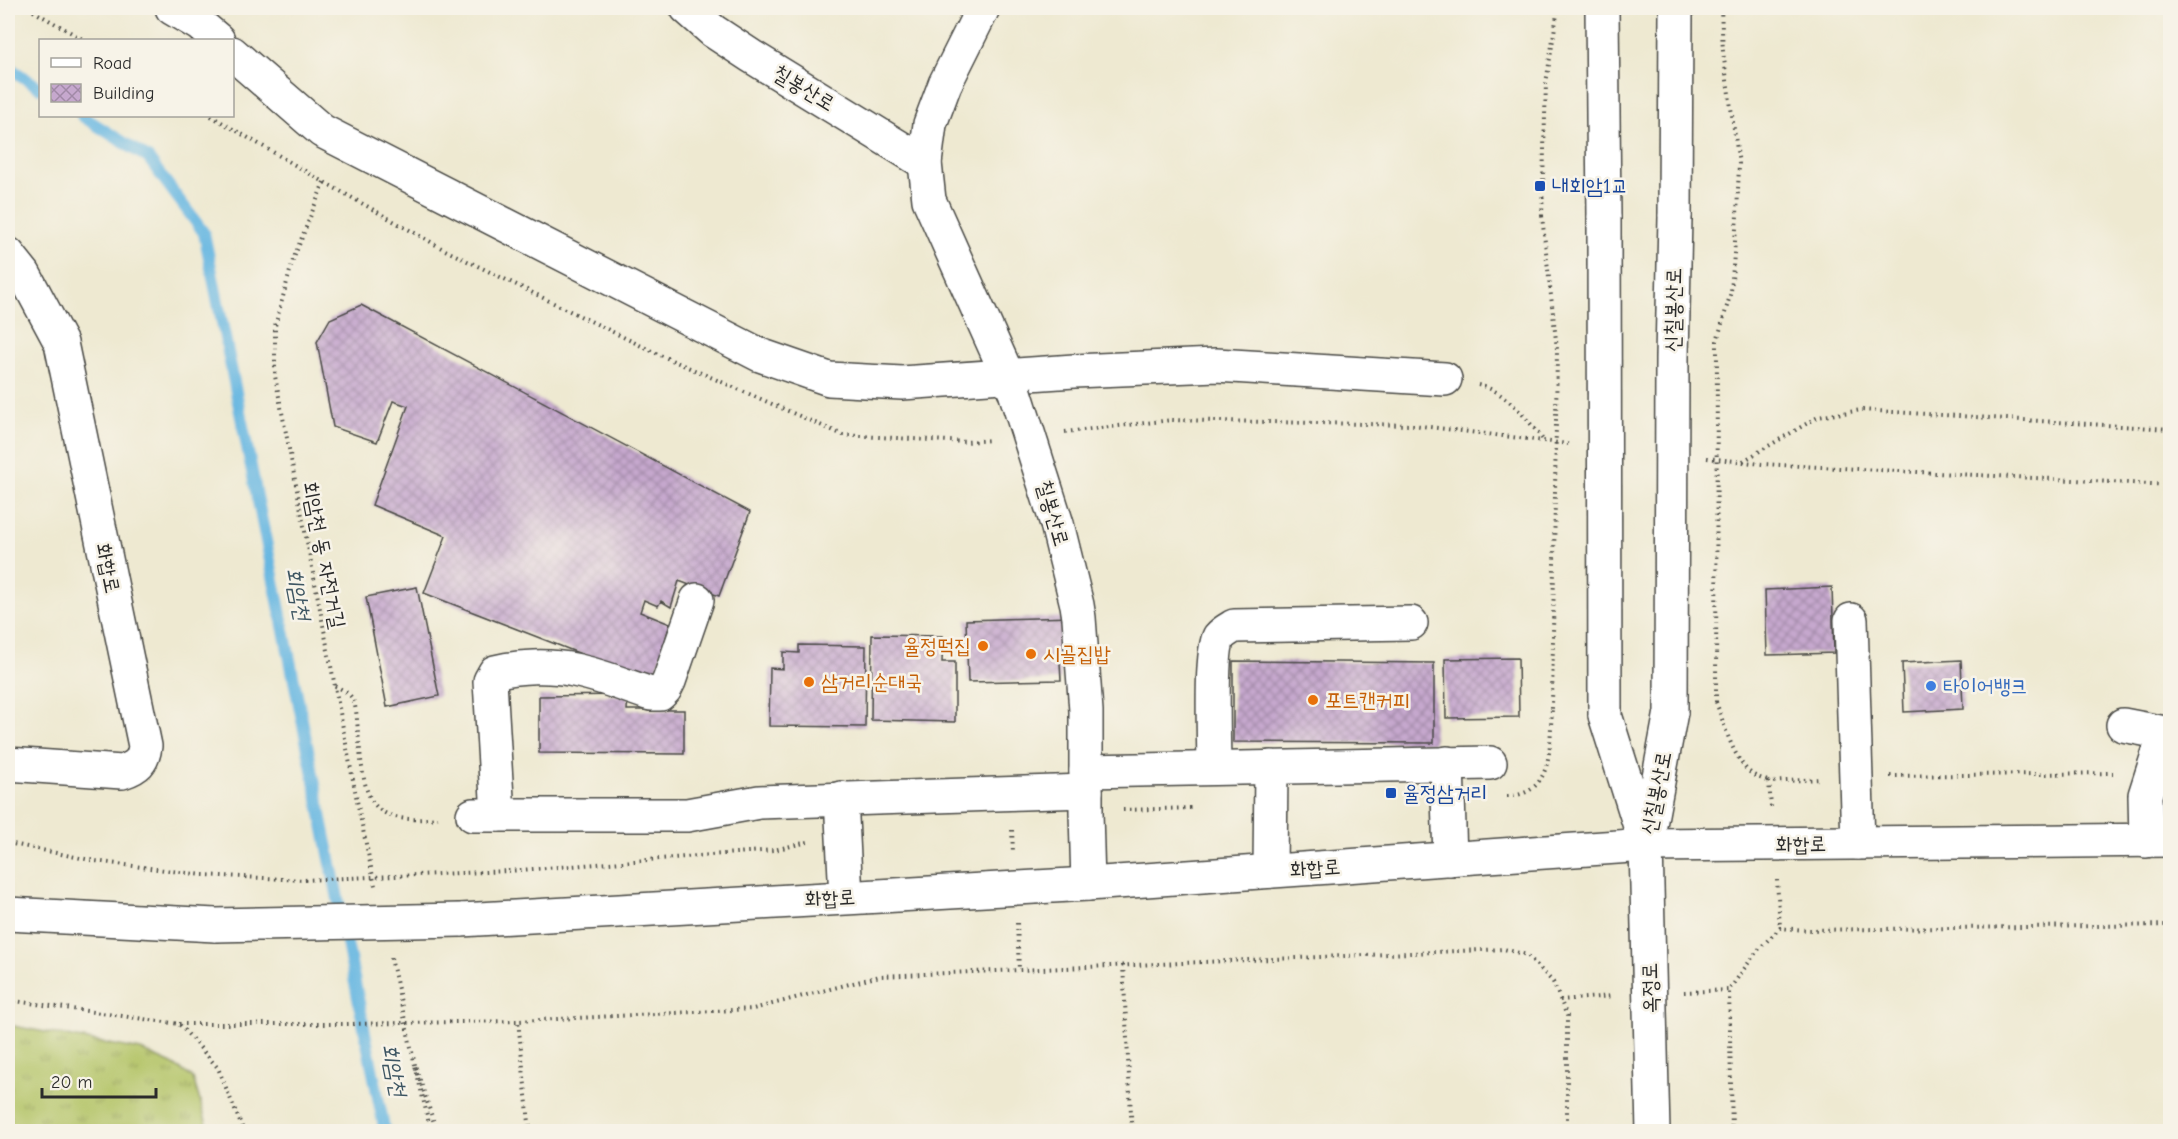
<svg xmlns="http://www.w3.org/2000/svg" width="2178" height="1139" font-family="'Comic Neue','Poor Story',sans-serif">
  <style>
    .grass { fill: url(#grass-tufts); stroke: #707849; stroke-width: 1.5 }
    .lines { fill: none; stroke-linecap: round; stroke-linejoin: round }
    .stream { stroke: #67b7e1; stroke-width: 12 }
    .building { fill: url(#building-cross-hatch) }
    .minor-casing { stroke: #484844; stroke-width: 36 }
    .major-casing { stroke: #484844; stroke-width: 36 }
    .path { stroke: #484844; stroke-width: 4; stroke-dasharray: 1.5 4.5; stroke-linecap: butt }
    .minor { stroke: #fff; stroke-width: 33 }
    .major { stroke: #fff; stroke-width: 33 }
    .minor-bridge-casing { stroke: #484844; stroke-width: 36; stroke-linecap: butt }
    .major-bridge-casing { stroke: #484844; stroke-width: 36; stroke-linecap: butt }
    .path-bridge { stroke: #484844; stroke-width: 4; stroke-dasharray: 1.5 4.5; stroke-linecap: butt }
    .minor-bridge { stroke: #fff; stroke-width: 33 }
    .major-bridge { stroke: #fff; stroke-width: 33 }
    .transit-dot { fill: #1a4fb4; stroke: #f7f3e8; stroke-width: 2 }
    .food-dot { fill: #e8710a; stroke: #f7f3e8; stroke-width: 2 }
    .shop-dot { fill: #3f7fe0; stroke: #f7f3e8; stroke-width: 2 }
    .labels { text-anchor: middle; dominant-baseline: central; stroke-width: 5; stroke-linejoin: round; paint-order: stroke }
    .street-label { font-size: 21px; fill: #2b2b2b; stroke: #f7f3e8 }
    .transit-label { font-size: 21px; fill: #164399; stroke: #f7f3e8; text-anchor: start }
    .food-label { font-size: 21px; fill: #c56008; stroke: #f7f3e8; text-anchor: start }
    .shop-label { font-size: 21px; fill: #366cbe; stroke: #f7f3e8; text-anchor: start }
    .water-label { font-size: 22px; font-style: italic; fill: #3d5562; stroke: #f7f3e8 }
  </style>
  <defs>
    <pattern id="grass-tufts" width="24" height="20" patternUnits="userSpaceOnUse" patternTransform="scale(1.5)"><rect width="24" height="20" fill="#b4c467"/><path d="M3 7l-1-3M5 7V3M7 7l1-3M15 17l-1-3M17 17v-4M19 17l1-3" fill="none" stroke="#939f55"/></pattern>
    <pattern id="building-cross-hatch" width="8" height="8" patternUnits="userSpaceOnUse" patternTransform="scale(1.5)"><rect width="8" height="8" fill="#c6a8ce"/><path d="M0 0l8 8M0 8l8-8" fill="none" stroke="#a189a7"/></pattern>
  </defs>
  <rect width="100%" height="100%" fill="#f7f3e8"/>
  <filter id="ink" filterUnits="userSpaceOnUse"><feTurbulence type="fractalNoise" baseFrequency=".0167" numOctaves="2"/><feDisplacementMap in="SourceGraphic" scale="12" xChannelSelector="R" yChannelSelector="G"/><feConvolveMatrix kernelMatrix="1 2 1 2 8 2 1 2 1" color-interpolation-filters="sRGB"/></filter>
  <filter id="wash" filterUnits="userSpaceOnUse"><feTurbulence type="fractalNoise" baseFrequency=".008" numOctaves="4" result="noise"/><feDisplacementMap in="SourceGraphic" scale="24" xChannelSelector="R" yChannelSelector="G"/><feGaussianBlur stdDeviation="1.35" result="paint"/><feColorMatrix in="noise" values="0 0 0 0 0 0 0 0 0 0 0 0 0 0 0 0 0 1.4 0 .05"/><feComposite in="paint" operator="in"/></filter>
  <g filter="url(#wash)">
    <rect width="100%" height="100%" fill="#eee9d1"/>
    <!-- grass -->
    <polygon class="grass" points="8,1025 141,1050 172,1064 193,1078 209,1131 8,1131"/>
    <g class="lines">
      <!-- stream -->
      <g class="stream">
        <polyline points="8,67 40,88"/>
        <polyline points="82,116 148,158 204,233 385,1132"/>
      </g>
    </g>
    <g id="blocks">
      <!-- building -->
      <g class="building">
        <polygon points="361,305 750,512 719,596 679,581 671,607 661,601 658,606 644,600 640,612 670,624 653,682 424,593 446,536 372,505 408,406 393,401 377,442 333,427 317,342 330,319"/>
        <polygon points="417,587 439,696 387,707 366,597"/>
        <polygon points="1832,587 1834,653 1767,655 1765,590"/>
        <polygon points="1073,617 1075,661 1060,662 1061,680 968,682 966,620"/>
        <polygon points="872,635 943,636 942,662 955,662 955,722 871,720"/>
        <polygon points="799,645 866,646 865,727 769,726 770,668 783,669 783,652 799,653"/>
        <polygon points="1518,658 1519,717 1446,718 1445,659"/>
        <polygon points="1961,660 1963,709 1904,712 1902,663"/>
        <polygon points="1233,661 1434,663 1434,743 1233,742"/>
        <polygon points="628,695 627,710 684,710 684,754 539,753 539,696"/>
      </g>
    </g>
  </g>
  <g filter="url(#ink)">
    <use href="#blocks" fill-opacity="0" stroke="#484844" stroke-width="1.5"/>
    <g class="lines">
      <!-- minor casing -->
      <g class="minor-casing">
        <g id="minor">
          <polyline points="172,8 199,24 218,40"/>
          <polyline points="687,8 713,31 751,56 925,163"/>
          <polyline points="983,8 945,84 930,124 925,163 929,200 1015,392"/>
          <polyline points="1602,8 1604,218"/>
          <polyline points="232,53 322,131 760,355 829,379 902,383 1074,371 1216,365 1445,379"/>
          <polyline points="1675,217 1676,8"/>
          <path d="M8,254L24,274L61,343L145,746C143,762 137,767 122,772L8,764"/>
          <polyline points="1057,524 1077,605 1079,618 1086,711 1086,812 1088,884"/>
          <polyline points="1851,620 1858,843"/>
          <polyline points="1605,715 1646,845"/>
          <polyline points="2123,725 2170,734"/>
          <polyline points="1447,763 1450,859"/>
          <path d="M1214,768C1214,744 1210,653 1219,637C1223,632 1229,629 1234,626L1411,623"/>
          <polyline points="1086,771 1490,763"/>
          <polyline points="841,798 846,897"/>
          <polyline points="473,815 687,815 759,802 1086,791"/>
          <path d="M498,815L490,681L495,672C519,666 550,665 574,670C600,675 626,686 651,694H660L665,689L669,681L697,600"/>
          <polyline points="1647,841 1671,712"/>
          <polyline points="2146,841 2145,795 2165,733"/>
          <polyline points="1270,871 1271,767"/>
        </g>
      </g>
      <!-- major casing -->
      <g class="major-casing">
        <g id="major">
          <polyline points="1646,845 1653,1132"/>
          <polyline points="8,914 215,925"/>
          <polyline points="461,920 1088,884 1646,845 2170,840"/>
        </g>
      </g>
      <!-- path -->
      <g class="path">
        <polyline points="28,8 84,40"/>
        <polyline points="1721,8 1723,52 1739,164 1737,216"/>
        <polyline points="211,116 324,182 445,250 660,355 843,435 966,442 992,440"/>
        <polyline points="324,182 293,260 275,326 275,376 359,811 375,886"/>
        <polyline points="1542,216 1546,83 1558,8"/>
        <path d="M1478,385C1507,391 1527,419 1544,441"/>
        <polyline points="1065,432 1172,420 1413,425 1568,444"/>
        <polyline points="1707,458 1762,464 2170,485"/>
        <polyline points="1743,461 1818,417 1861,410 2170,429"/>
        <path d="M335,686C341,689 350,693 353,700C357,709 357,722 358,732C365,795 363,826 438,818"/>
        <path d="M1716,702C1724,723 1733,760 1752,774C1756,777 1764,779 1769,782"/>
        <polyline points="1890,776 2113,773"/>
        <path d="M1507,796C1555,795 1549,745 1552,709"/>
        <polyline points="1771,807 1769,782 1820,779"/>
        <polyline points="1123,810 1193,808"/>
        <polyline points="1012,830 1013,852"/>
        <polyline points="8,843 95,861 203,875"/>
        <polyline points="508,871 774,850 808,842"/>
        <polyline points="1777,880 1780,928"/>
        <polyline points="1017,923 1019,970"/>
        <polyline points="391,958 415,1065"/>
        <polyline points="1123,965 1132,1132"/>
        <polyline points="1684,992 1729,990"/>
        <polyline points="8,1000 179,1024 218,1068 244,1132"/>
        <polyline points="1560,1000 1613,996"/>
        <polyline points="431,1132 415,1065 437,1132"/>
        <polyline points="530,1132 518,1021 753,1009 880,976 1504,949 1527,955 1553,982 1567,1016 1567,1132"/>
        <polyline points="1732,1132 1729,990 1757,951 1780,928 1807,930 2170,925"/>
      </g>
      <!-- minor -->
      <use href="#minor" class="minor"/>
      <!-- major -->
      <use href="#major" class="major"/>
      <!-- minor-bridge casing -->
      <g class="minor-bridge-casing">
        <g id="minor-bridge">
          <polyline points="1604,218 1605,715"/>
          <polyline points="1015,392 1057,524"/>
          <polyline points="1671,712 1672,358 1675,217"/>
        </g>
      </g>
      <!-- major-bridge casing -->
      <g class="major-bridge-casing">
        <polyline id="major-bridge" points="215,925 461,920"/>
      </g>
      <!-- path-bridge -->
      <g class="path-bridge">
        <polyline points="1542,216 1557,349 1552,709"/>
        <polyline points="1716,702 1717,341 1731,292 1737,216"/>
        <polyline points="203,875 303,880 508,871"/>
        <polyline points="179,1024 346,1024 518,1021"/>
      </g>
      <!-- minor-bridge -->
      <use href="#minor-bridge" class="minor-bridge"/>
      <!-- major-bridge -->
      <use href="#major-bridge" class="major-bridge"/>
    </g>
  </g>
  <!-- markers -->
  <g class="transit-dot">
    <rect x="1534" y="180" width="12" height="12" rx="3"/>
    <rect x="1385" y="787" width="12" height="12" rx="3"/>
  </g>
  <g class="food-dot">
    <circle cx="983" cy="646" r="6"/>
    <circle cx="1031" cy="654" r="6"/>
    <circle cx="809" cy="682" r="6"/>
    <circle cx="1313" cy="700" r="6"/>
  </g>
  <circle class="shop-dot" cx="1931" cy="686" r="6"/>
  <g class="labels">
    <!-- street labels -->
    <g class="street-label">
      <text transform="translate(804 88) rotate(31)">칠봉산로</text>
      <text transform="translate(1673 310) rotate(-89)">신칠봉산로</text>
      <text transform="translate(1053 513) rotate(74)">칠봉산로</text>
      <text transform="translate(324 555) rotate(79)">회암천 동 자전거길</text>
      <text transform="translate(108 568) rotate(78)">화합로</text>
      <text transform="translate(1656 793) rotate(-79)">신칠봉산로</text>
      <text transform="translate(1801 844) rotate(-1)">화합로</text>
      <text transform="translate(1315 868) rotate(-4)">화합로</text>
      <text transform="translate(830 898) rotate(-3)">화합로</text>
      <text transform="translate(1650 988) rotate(-91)">옥정로</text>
    </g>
    <!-- transit labels -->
    <g class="transit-label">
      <text x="1552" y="186">내회암1교</text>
      <text x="1403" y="793">율정삼거리</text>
    </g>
    <!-- food labels -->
    <g class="food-label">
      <text x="971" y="646" text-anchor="end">율정떡집</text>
      <text x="1043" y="654">시골집밥</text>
      <text x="821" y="682">삼거리순대국</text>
      <text x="1325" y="700">포트캔커피</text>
    </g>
    <!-- shop labels -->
    <g class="shop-label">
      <text x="1943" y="686">타이어뱅크</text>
    </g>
    <!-- water labels -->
    <g class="water-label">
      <text transform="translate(298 594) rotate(79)">회암천</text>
      <text transform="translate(394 1070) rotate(79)">회암천</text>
    </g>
  </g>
  <!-- margin -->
  <rect width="2178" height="1139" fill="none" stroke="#f7f3e8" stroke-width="30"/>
  <!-- legend -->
  <rect x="39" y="39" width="195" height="78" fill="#f7f3e8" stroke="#a5a39c" stroke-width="1.5"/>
  <rect x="51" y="58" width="30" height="9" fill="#ffffff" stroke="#a5a39c" stroke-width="1.5"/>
  <text x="93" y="69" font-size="18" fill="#2b2b2b">Road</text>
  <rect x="51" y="84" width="30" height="18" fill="url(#building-cross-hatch)" stroke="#a5a39c" stroke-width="1.5"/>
  <text x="93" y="99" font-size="18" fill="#2b2b2b">Building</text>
  <!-- scale -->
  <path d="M42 1088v9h114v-9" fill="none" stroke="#2b2b2b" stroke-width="3"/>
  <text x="51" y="1088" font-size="18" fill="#2b2b2b" stroke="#f7f3e8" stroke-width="4.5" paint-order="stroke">20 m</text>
</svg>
